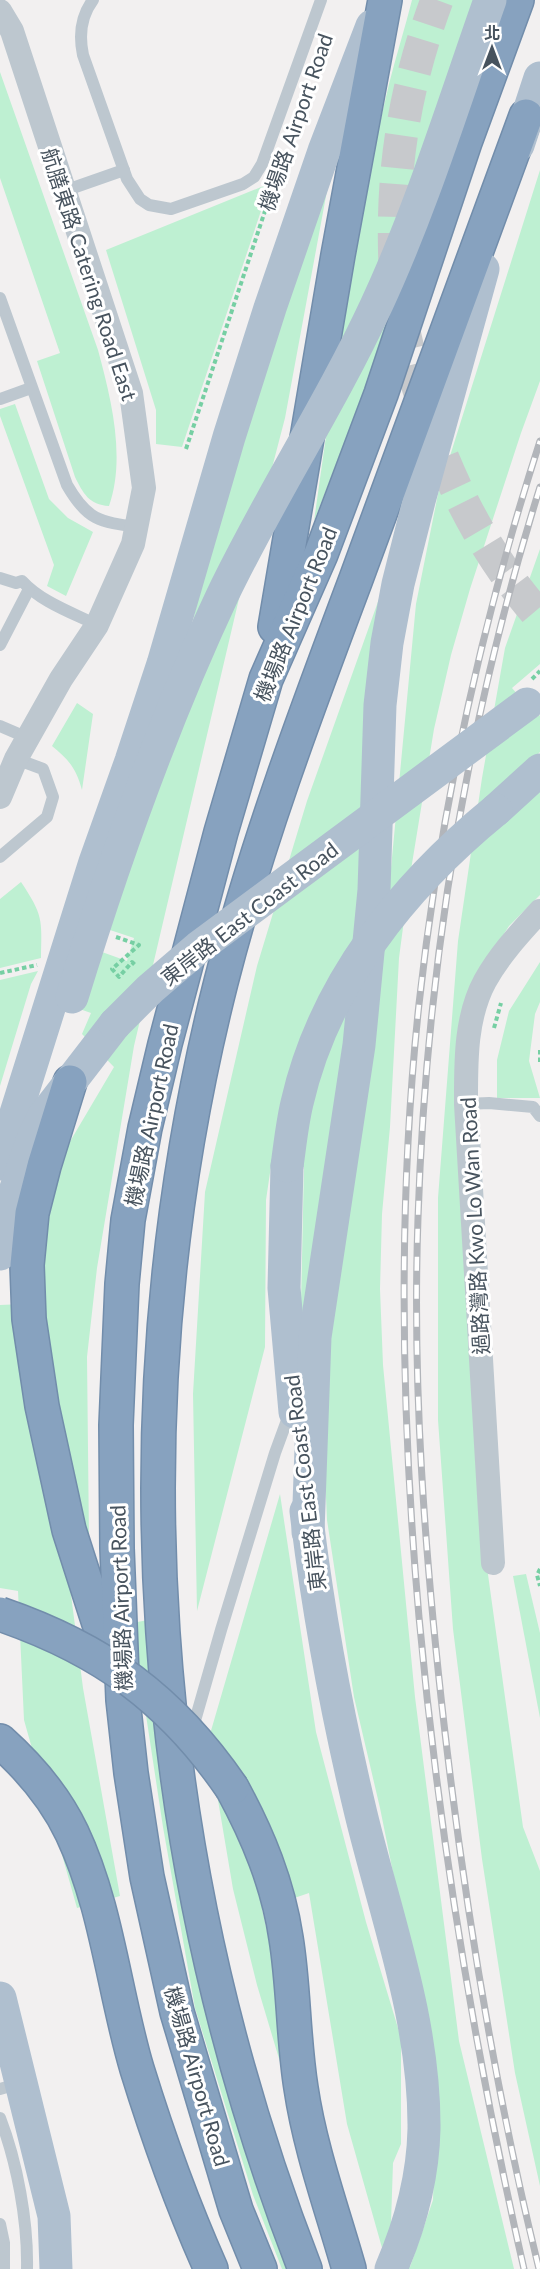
<svg xmlns="http://www.w3.org/2000/svg" width="540" height="2269" font-family="Lato,'Noto Sans TC',sans-serif">
  <style>
    .green { fill: #bef0d2 }
    .lines { fill: none; stroke-linecap: round; stroke-linejoin: round }
    .secondary-tunnel { stroke: #c7c9cc; stroke-width: 33; stroke-dasharray: 33 16; stroke-linecap: butt }
    .motorway-casing { stroke: #728dab; stroke-width: 36 }
    .path { stroke: #76cfa3; stroke-width: 4; stroke-dasharray: 4.5 3; stroke-linecap: butt }
    .service { stroke: #bdc7cf; stroke-width: 12 }
    .minor { stroke: #bdc7cf; stroke-width: 24 }
    .primary { stroke: #afbfcf; stroke-width: 33 }
    .motorway { stroke: #87a2bf; stroke-width: 33 }
    .rail-casing { stroke: #b2b5ba; stroke-width: 7 }
    .rail { stroke: #fff; stroke-width: 4.5; stroke-dasharray: 14; stroke-linecap: butt }
    .motorway-bridge-casing { stroke: #728dab; stroke-width: 36; stroke-linecap: butt }
    .primary-bridge { stroke: #afbfcf; stroke-width: 33 }
    .motorway-bridge { stroke: #87a2bf; stroke-width: 33 }
    .labels { text-anchor: middle; dominant-baseline: central; stroke-width: 6; stroke-linejoin: round; paint-order: stroke }
    .street-label { font-size: 21px; fill: #47535e; stroke: #fff }
  </style>
  <rect width="100%" height="100%" fill="#f2f0f0"/>
  <!-- green -->
  <g class="green">
    <path d="M412,0H479L499,17L376,362L314,521C335,375 354,227 389,84C396,56 405,28 412,0Z"/>
    <path d="M0,72L98,350C111,398 126,458 109,506C89,505 83,493 75,477L37,361L60,353L0,178Z"/>
    <polygon points="331,169 285,418 249,556 134,1046 97,1268 87,1357 89,1539 73,1488 50,1386 43,1293 44,1254 48,1221 65,1150 114,1067 82,1034 91,1013 71,1006 102,952 127,961 134,938 86,922 184,658 238,432"/>
    <polygon points="540,170 540,381 521,433 470,589 451,655 434,729 409,882 399,958 390,1127 382,1214 380,1289 383,1365 415,1697 459,2041 514,2269 388,2269 347,2124 309,1893 262,1909 273,1958 283,2072 257,1985 233,1889 208,1741 280,1494 316,1732 366,1922 401,2038 401,2144 393,2163 391,2223 410,2267 433,2200 436,2103 425,2031 380,1808 354,1697 327,1520 321,1385 377,1016 416,604 438,494"/>
    <polygon points="266,185 265,199 182,447 156,444 156,410 106,250"/>
    <polygon points="15,404 49,499 68,518 93,532 66,596 47,586 54,565 0,416 0,409"/>
    <polygon points="411,509 368,863 304,1337 301,1304 304,1167 271,1166 266,1200 265,1347 197,1611 193,1394 205,1192 257,966 307,801"/>
    <polygon points="540,549 540,664 512,688 537,717 540,715 540,752 533,759 540,788 540,895 509,926 484,965 463,1047 481,1524 523,1827 540,1871 540,2186 515,2073 482,1859 453,1629 438,1420 438,1198 458,941 482,778 505,648"/>
    <path d="M77,703L93,714L82,790C76,768 69,760 52,746Z"/>
    <path d="M21,882C43,915 42,919 41,958L0,968V899Z"/>
    <polygon points="540,962 540,1002 535,1014 529,1061 540,1098 497,1098 497,1060 509,1011"/>
    <polygon points="38,971 31,984 0,1086 0,980"/>
    <polygon points="23,1304 70,1587 83,1688 120,1896 77,1908 24,1720 18,1591 0,1588 0,1305"/>
    <polygon points="526,1574 540,1633 540,1718 513,1576"/>
    <polygon points="148,1620 293,2269 282,2269 253,2195 195,2008 163,1827 132,1623"/>
  </g>
  <g class="lines">
    <!-- secondary-tunnel -->
    <g class="secondary-tunnel">
      <path d="M395,266C391,171 404,89 437,0"/>
      <path d="M401,317C423,427 465,532 540,617"/>
    </g>
    <!-- motorway casing -->
    <g class="motorway-casing">
      <g id="motorway">
        <polyline points="275,627 338,255 385,0"/>
        <polyline points="70,1082 44,1166 32,1213 27,1265 29,1319 42,1406 69,1530 111,1661"/>
        <path d="M0,1741C29,1767 55,1797 72,1833C107,1907 114,1992 137,2069C158,2137 182,2204 211,2269"/>
        <path d="M232,1788C258,1836 278,1884 286,1938C294,1987 293,2038 301,2088C310,2149 332,2209 349,2269"/>
        <polyline points="260,2269 236,2210 177,2012 147,1877 131,1773 123,1700 117,1548 116,1425 122,1284 128,1220 145,1128 165,1044 221,832 266,679 321,554 381,394 465,142 517,0"/>
        <path d="M305,2269C146,1859 113,1409 221,982C256,845 306,712 356,579C412,425 469,271 526,116"/>
      </g>
    </g>
    <!-- path -->
    <g class="path">
      <polyline points="186,449 268,202 269,184"/>
      <polyline points="532,679 540,671"/>
      <polyline points="116,937 139,945 112,969 119,977 132,962 136,966"/>
      <polyline points="0,973 37,965"/>
      <polyline points="494,1028 501,1003"/>
      <polyline points="540,1050 540,1064"/>
      <polyline points="540,1569 537,1575 540,1586"/>
    </g>
    <!-- service -->
    <g class="service">
      <path d="M93,0C81,16 79,36 83,55L127,179L140,199L149,205L171,209L243,184L254,177L262,164L321,0"/>
      <polyline points="64,191 124,170"/>
      <path d="M0,298L67,485C87,520 99,522 138,527"/>
      <polyline points="0,399 31,388"/>
      <path d="M0,578L16,583L22,581C41,602 73,613 97,625"/>
      <polyline points="0,645 29,589"/>
      <polyline points="0,726 28,738"/>
      <polyline points="0,857 47,817 53,797 43,769 16,759"/>
      <polyline points="466,1104 489,1103 533,1107 540,1116"/>
      <polyline points="192,1731 221,1630 275,1453 290,1412"/>
      <polyline points="0,2089 21,2083"/>
      <path d="M0,2118C17,2162 28,2221 27,2269"/>
      <polyline points="0,2224 4,2243 4,2269"/>
    </g>
    <!-- minor -->
    <g class="minor">
      <polyline points="0,11 12,31 131,393 144,488 133,544 97,625 61,679 16,759 0,797"/>
      <path d="M493,1563L466,1104C466,1063 465,1018 485,981C500,954 520,933 540,911"/>
    </g>
    <!-- primary -->
    <g class="primary">
      <polyline points="518,145 540,78"/>
      <polyline points="496,810 540,770"/>
      <polyline points="0,1164 95,862 131,761 163,664 229,437 270,308 324,151 372,26"/>
      <polyline points="287,1166 284,1288 295,1412"/>
      <polyline points="0,1254 13,1197 34,1136 44,1116 115,1024"/>
      <path d="M306,1511C318,1612 337,1714 361,1814C386,1917 425,2021 424,2129C423,2177 410,2225 391,2269"/>
      <polyline points="308,1532 315,1337 359,1045 374,890 380,705 387,643 398,584 419,501 483,269"/>
      <polyline points="0,1998 54,2216 56,2269"/>
    </g>
    <!-- motorway -->
    <use href="#motorway" class="motorway"/>
    <!-- rail casing -->
    <g class="rail-casing">
      <g id="rail">
        <path d="M524,2269C475,2054 439,1837 419,1617C401,1413 397,1208 419,1004C440,813 481,624 540,441"/>
        <path d="M539,2269C495,2090 465,1907 444,1724C425,1557 412,1387 418,1218C426,970 466,724 540,487"/>
      </g>
    </g>
    <!-- rail -->
    <use href="#rail" class="rail"/>
    <!-- motorway-bridge casing -->
    <g class="motorway-bridge-casing">
      <path id="motorway-bridge" d="M0,1614C102,1649 171,1699 232,1788"/>
    </g>
    <!-- primary-bridge -->
    <g class="primary-bridge">
      <path d="M72,997C114,860 162,724 223,594C270,496 330,405 376,306C422,207 454,102 490,0"/>
      <polyline points="115,1024 150,989 199,947 527,704"/>
      <path d="M287,1166C290,1145 292,1124 297,1103C324,984 403,886 496,810"/>
    </g>
    <!-- motorway-bridge -->
    <use href="#motorway-bridge" class="motorway-bridge"/>
  </g>
  <g class="labels">
    <!-- street labels -->
    <g class="street-label">
      <text transform="translate(295 122) rotate(-71)">機場路 Airport Road</text>
      <text transform="translate(90 274) rotate(72)">航膳東路 Catering Road East</text>
      <text transform="translate(295 614) rotate(-68)">機場路 Airport Road</text>
      <text transform="translate(249 913) rotate(-38)">東岸路 East Coast Road</text>
      <text transform="translate(151 1115) rotate(-78)">機場路 Airport Road</text>
      <text transform="translate(474 1226) rotate(-93)">過路灣路 Kwo Lo Wan Road</text>
      <text transform="translate(304 1483) rotate(-97)">東岸路 East Coast Road</text>
      <text transform="translate(120 1598) rotate(-92)">機場路 Airport Road</text>
      <text transform="translate(198 2076) rotate(74)">機場路 Airport Road</text>
    </g>
  </g>
  <!-- north arrow -->
  <g transform="translate(492 48)" stroke="#ffffff" stroke-width="4.5" paint-order="stroke">
  <path d="M0-4.5L10 22L0 15L-10 22Z" fill="#47535e"/>
  <text y="-9" font-size="16" font-weight="bold" text-anchor="middle" fill="#47535e">北</text>
  </g>
</svg>
